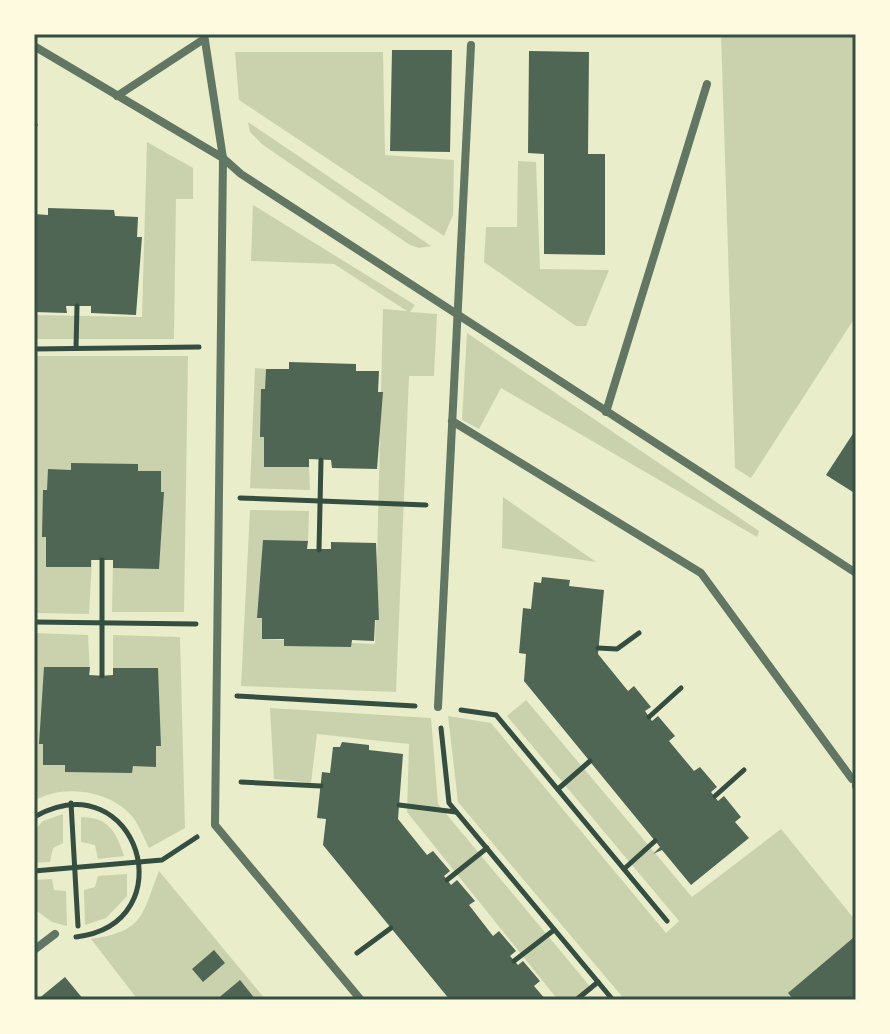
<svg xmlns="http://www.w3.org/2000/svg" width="890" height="1034" font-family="'PT Sans Narrow',sans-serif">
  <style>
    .green { fill: #cad2ad }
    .building { fill: #4f6655 }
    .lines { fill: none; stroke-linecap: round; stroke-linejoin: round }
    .path { stroke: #344e41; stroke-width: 5 }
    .minor { stroke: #617663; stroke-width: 8 }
    .neatline { fill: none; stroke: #344e41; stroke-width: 3 }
  </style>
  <rect width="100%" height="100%" fill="#e9edc9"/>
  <!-- green -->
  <g class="green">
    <polygon points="721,34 856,34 856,316 751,478 735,468"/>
    <polygon points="235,52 383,52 385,155 454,160 453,215 444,236 239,100"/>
    <polygon points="248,122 431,246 419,248 410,245 263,145 250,132"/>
    <polygon points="147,142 193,168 193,199 176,199 174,339 34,339 34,315 142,317"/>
    <polygon points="518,161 536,162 540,269 609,270 586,326 576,326 484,262 486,227 517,227"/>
    <polygon points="253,205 415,305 410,312 437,314 434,376 409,376 396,692 241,686 250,510 309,511 308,541 263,541 262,639 375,644 383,309 407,311 334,264 251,261"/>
    <polygon points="467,333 759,531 757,537 501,388 479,429 462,420"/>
    <polygon points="34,356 188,356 184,612 112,612 113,560 92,560 89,614 34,613"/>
    <polygon points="255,368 266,369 264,466 309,467 310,490 250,488"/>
    <polygon points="503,497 596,562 502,548"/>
    <path d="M34,633L88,635L90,675H113V635L180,637L185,828L149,848C144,838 139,824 131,815C108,790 63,784 34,801Z"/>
    <polygon points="526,700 692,897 781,829 856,921 856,1000 625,1000 458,802 448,716 491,723 666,933 679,921 507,716"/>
    <polygon points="270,708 431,718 438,804 593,990 580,1000 558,1000 407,812 409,744 317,734 311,783 274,779"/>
    <polygon points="63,814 63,843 53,848 50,862 34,863 34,831 43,821"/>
    <path d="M81,817C108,817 116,831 124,856L98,859L95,845L81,842Z"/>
    <path d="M159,871L266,1000H138L91,939C144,931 141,917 159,871Z"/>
    <polygon points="127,874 127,896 106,918 85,925 84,890 95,887 98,876"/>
    <polygon points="52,879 54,890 66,891 67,926 52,922 34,909 34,880"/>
  </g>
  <!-- building -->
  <g class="building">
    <polygon points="392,50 452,50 450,152 390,151"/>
    <polygon points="529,51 589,52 588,154 605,154 605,255 544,254 544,154 528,153"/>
    <polygon points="48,208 114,210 115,216 138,217 137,237 142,237 136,315 91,313 91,306 66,306 67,313 34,312 34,214 48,215"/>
    <polygon points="289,362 356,364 356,371 379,371 378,392 383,392 377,469 332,468 331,460 309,459 309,467 264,467 264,437 260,437 261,389 265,389 266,369 289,369"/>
    <polygon points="856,429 856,494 826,475"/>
    <polygon points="71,463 138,464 138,471 161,471 161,492 164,492 159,569 113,568 113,560 91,560 91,567 46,567 46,537 42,537 43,490 47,490 48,469 71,470"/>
    <polygon points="263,540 308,541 307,549 331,549 331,542 376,543 379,620 375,620 374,641 352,640 351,647 284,646 284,639 262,639 262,618 257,618"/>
    <polygon points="542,577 570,580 569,586 604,590 598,654 628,691 634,686 651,707 645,711 652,721 658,716 675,736 669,741 694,771 700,767 717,787 711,792 718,801 724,796 741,817 735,822 749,838 691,885 662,850 653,854 660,847 524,681 526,654 519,653 523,608 531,609 534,582 541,583"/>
    <polygon points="44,667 90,667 89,675 102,676 113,675 113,668 158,668 161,746 156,746 156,767 133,766 132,773 65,772 65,765 43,765 43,744 39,744"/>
    <polygon points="342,742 369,745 369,750 403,754 398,819 427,855 433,851 450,871 444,876 451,885 457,880 475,901 469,905 493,936 499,931 516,951 510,956 518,965 523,961 540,981 534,986 546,1000 450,1000 323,845 326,819 317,818 322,772 330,773 333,747 340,747"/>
    <polygon points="853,938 856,1000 794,1000 788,993"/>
    <polygon points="214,950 225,963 203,982 192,969"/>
    <polygon points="65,977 84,1000 37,1000"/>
    <polygon points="240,980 256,1000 216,1000"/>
  </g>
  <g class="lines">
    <!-- path -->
    <g class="path">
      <polyline points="34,127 35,125"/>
      <polyline points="76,348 77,306"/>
      <polyline points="34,349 199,347"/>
      <polyline points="240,498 426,505"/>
      <polyline points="319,550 321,460"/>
      <polyline points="34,622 196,624"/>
      <polyline points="598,648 617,649 639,633"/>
      <polyline points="102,676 102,560"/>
      <polyline points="237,696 415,706"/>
      <polyline points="461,710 496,715 667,921"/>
      <polyline points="649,717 681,688"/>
      <polyline points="441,728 449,803 613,1000"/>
      <polyline points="241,782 321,786"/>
      <polyline points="558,789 590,761"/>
      <polyline points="715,796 744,770"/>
      <polyline points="71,803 78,926"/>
      <polyline points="399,805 456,812"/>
      <path d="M34,817C138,759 187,924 76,937"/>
      <polyline points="624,869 655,841"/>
      <polyline points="34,871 162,860 197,837"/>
      <polyline points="447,880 487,848"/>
      <polyline points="357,953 391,928"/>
      <polyline points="514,961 554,930"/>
      <polyline points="576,1000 598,982"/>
    </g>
    <!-- minor -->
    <g class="minor">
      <polyline points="204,34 223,158 215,825 361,1000"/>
      <polyline points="34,46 223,158 241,174 856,573"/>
      <polyline points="117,96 204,39"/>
      <polyline points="606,412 707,84"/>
      <polyline points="452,421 701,573 852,779"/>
      <polyline points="438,707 471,45"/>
      <polyline points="856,785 856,786"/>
      <polyline points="34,950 55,934"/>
    </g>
  </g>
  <!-- border -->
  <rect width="890" height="1034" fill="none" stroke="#fefae0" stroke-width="72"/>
  <rect x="36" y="36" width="818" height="962" class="neatline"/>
</svg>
